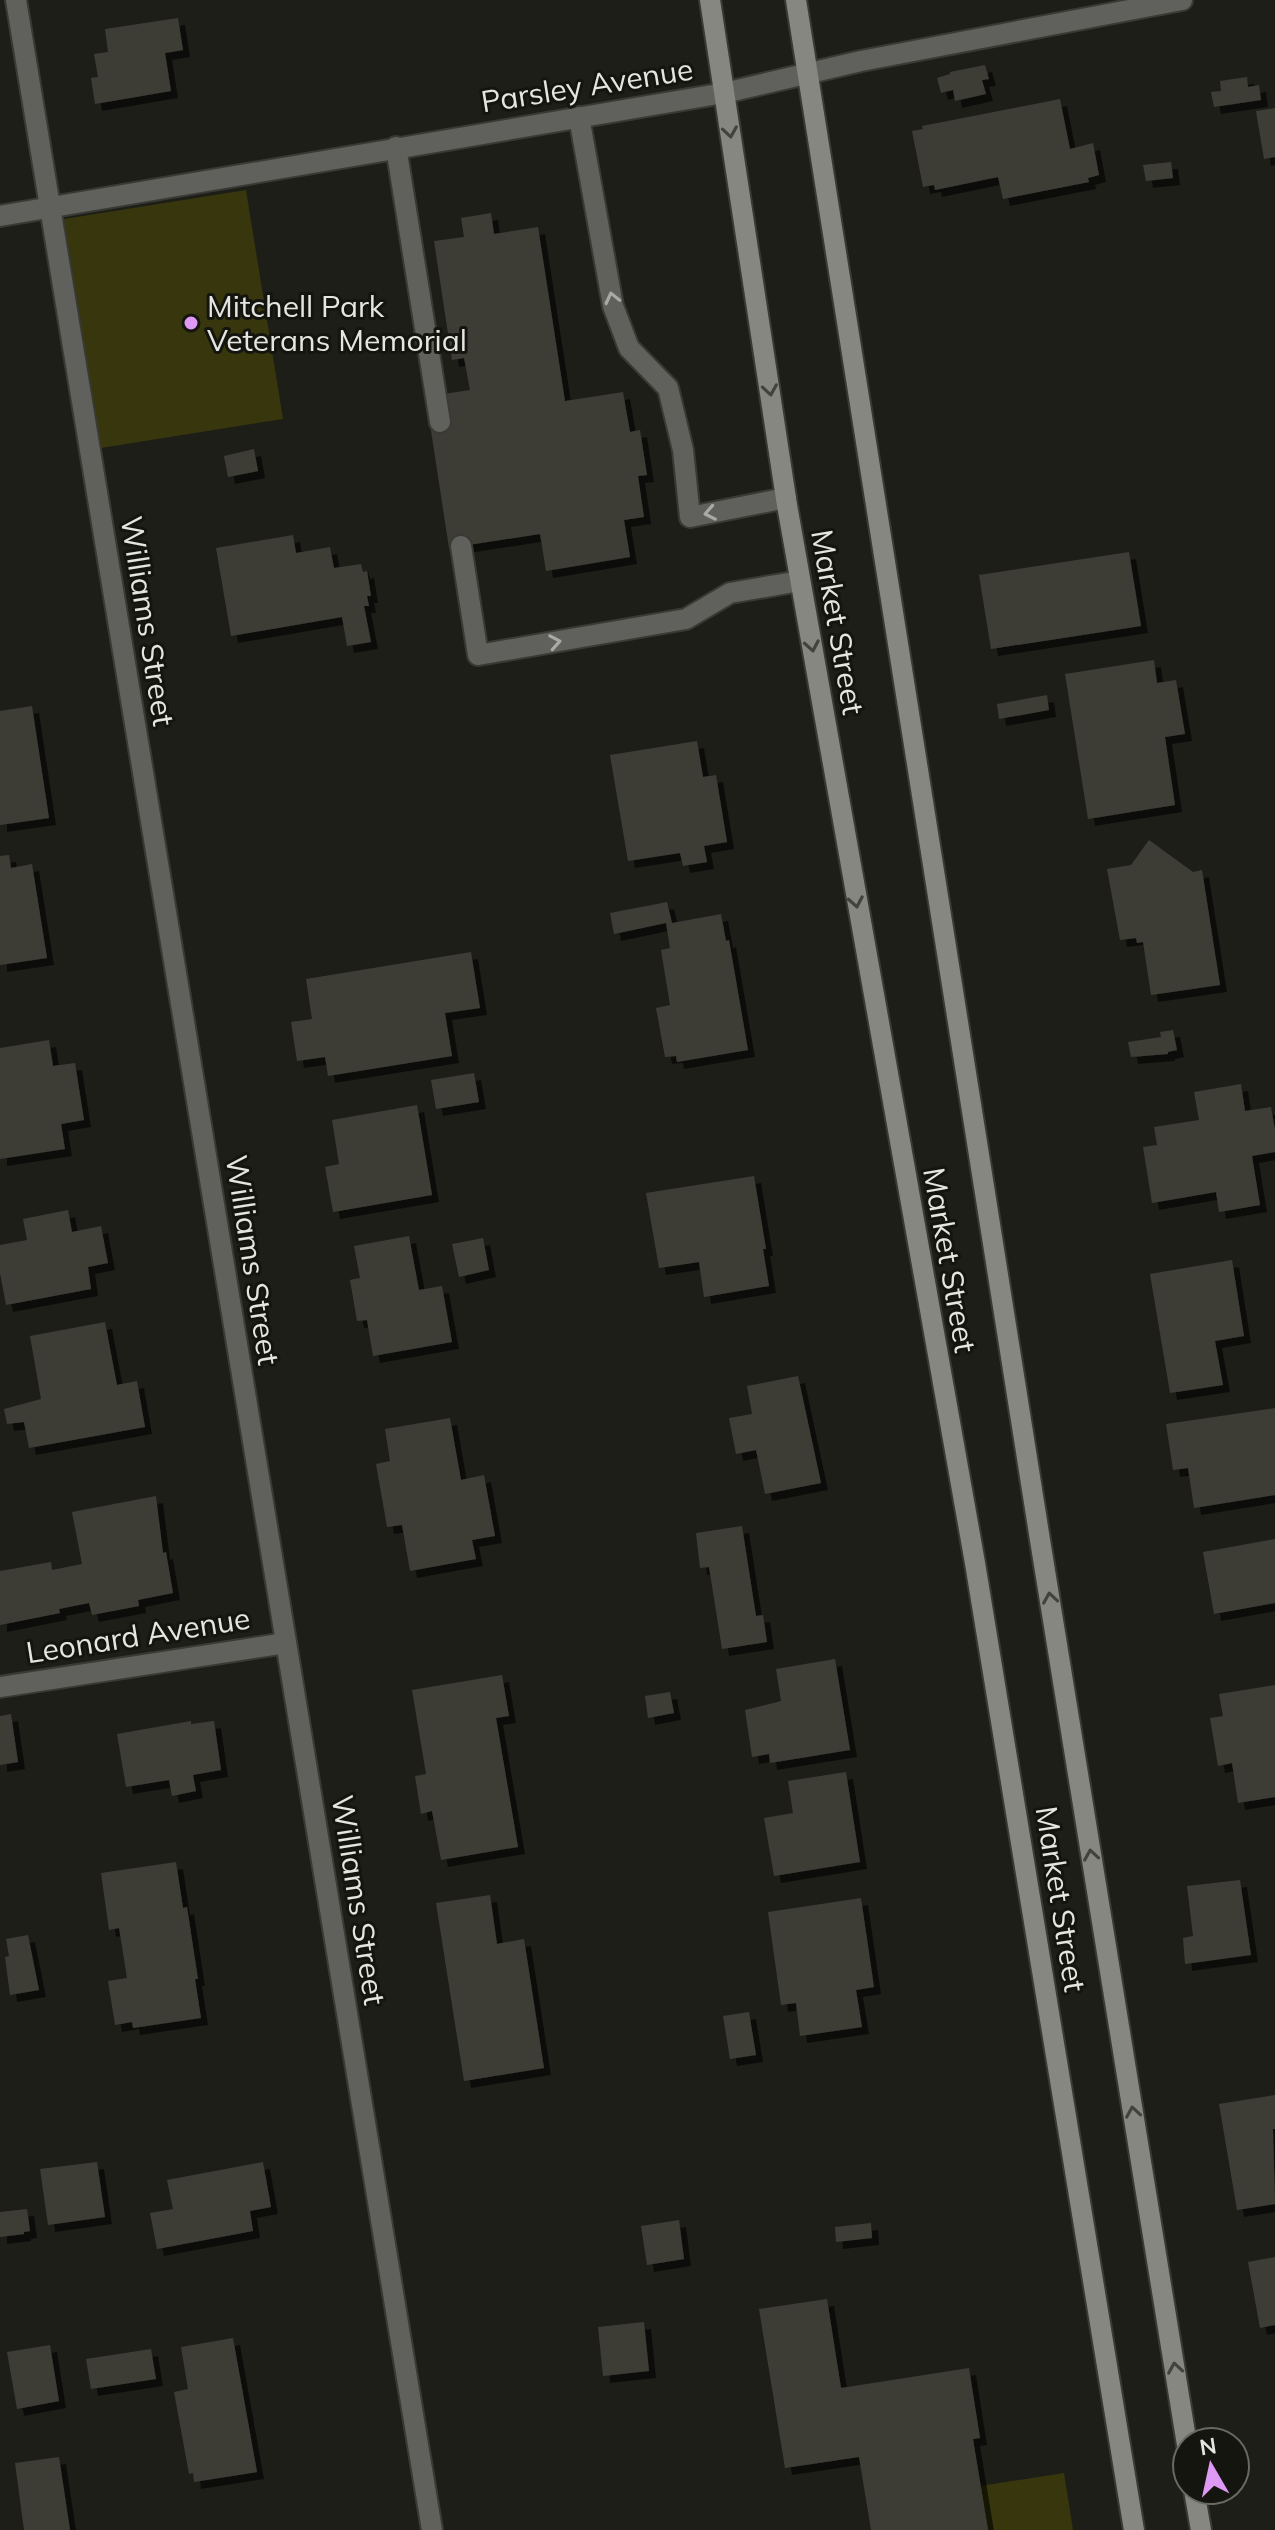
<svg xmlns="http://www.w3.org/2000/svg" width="1275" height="2530" font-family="Mulish,sans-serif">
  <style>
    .green { fill: #37360d }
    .building { fill: #3d3d36; filter: url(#shadow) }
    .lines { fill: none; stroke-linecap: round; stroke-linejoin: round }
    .lane-casing { stroke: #3a3a34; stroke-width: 24 }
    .street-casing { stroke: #3a3a34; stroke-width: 24 }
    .secondary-casing { stroke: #3a3a34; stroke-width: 24 }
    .lane { stroke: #60615d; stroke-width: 20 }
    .street { stroke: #60615d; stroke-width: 20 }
    .secondary { stroke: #878781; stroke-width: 20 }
    .oneway { stroke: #43433d }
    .oneway2 { stroke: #a9aaa6 }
    .poi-dot { fill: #dd99f3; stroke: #15150f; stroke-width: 3 }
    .labels { text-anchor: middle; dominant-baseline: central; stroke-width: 6; stroke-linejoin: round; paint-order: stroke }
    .street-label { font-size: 30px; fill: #e5e6e1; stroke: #15150f }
    .poi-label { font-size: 30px; fill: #e5e6e1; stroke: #15150f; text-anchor: start }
  </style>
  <defs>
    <filter id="shadow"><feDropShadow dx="7" dy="7" stdDeviation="0" flood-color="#0009"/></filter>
  </defs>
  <rect width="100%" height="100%" fill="#1e1e18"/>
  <!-- green -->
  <g class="green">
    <polygon points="246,190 283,419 101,448 64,219"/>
    <polygon points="1064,2473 1073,2530 987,2530 980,2486"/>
  </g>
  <!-- building -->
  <g class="building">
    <polygon points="178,18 183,50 165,53 171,91 95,104 91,78 98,77 94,54 108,52 105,29"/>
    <polygon points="985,65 989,79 982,80 986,94 955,101 953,90 941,93 937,78 950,74 950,72"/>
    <polygon points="1247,77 1248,87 1259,85 1261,100 1214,107 1211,92 1221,91 1220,81"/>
    <polygon points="1060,99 1070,149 1093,143 1099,175 1088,178 1089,182 1003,199 998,177 935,190 934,185 923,187 912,131 923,129 922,126"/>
    <polygon points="1275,108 1275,157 1264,159 1256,111"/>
    <polygon points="1171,162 1173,178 1146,181 1143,165"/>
    <polygon points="491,213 494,234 538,227 565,401 623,392 630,432 640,430 647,475 638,476 644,517 624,520 630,557 546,571 540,534 449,548 430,424 447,421 444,394 470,390 464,358 452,360 434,241 464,237 461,218"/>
    <polygon points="254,449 258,471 228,477 224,456"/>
    <polygon points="293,535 296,553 330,547 334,568 361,564 363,572 367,571 371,596 367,596 369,606 364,606 371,642 347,646 342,617 231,636 216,548"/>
    <polygon points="1129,552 1141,626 991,649 979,575"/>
    <polygon points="1154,660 1157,683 1176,680 1185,734 1165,737 1175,805 1088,819 1065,674"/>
    <polygon points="1047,695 1049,710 999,719 997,704"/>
    <polygon points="32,706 49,818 0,825 0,711"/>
    <polygon points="697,741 703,777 716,775 727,842 704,846 707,862 683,866 680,853 628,861 610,755"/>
    <polygon points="1149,840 1193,872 1202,870 1220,985 1151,995 1143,942 1137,943 1136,938 1120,940 1107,869 1131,865"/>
    <polygon points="9,855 11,868 32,864 47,958 0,965 0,856"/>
    <polygon points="667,902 672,923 721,914 726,941 729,940 748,1050 677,1062 676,1056 665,1057 656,1008 670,1005 661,950 670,948 666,923 614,934 610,913"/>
    <polygon points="471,952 480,1008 445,1013 452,1056 328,1076 325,1057 297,1061 291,1022 312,1019 306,979"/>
    <polygon points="1173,1030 1177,1050 1168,1052 1168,1054 1131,1057 1128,1042 1161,1037 1160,1032"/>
    <polygon points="49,1040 53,1066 75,1063 84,1120 61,1124 65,1149 0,1159 0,1048"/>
    <polygon points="474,1073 479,1102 436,1109 431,1080"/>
    <polygon points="1241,1084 1245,1111 1271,1107 1275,1130 1275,1152 1252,1156 1260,1205 1219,1212 1216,1192 1152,1203 1143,1147 1157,1145 1154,1127 1199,1120 1194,1092"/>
    <polygon points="417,1105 432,1195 333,1212 325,1167 339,1164 332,1120"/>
    <polygon points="754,1176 766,1249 763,1249 769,1286 704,1297 699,1262 659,1268 646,1193"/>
    <polygon points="68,1210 72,1232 101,1226 108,1263 88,1267 91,1289 6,1305 0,1273 0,1245 27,1240 23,1219"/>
    <polygon points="409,1236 419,1290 442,1286 452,1342 373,1356 367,1320 357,1321 350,1280 360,1278 354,1246"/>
    <polygon points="483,1238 489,1270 459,1277 452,1244"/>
    <polygon points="1232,1260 1244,1336 1215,1341 1223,1385 1170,1393 1150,1274"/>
    <polygon points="105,1322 117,1385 137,1381 145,1427 29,1448 24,1422 7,1424 4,1409 41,1399 30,1336"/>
    <polygon points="798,1376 821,1483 765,1494 756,1450 736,1454 729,1418 752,1414 747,1386"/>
    <polygon points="1275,1408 1275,1495 1194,1508 1188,1468 1173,1470 1166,1424"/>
    <polygon points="450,1418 461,1480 484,1475 495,1536 472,1540 476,1559 410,1571 402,1525 387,1527 376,1464 390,1461 385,1429"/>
    <polygon points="156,1496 163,1553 166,1552 173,1593 138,1600 139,1606 92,1615 89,1603 59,1609 60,1613 0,1625 0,1571 51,1562 52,1570 82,1564 72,1512"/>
    <polygon points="742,1526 756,1616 763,1615 767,1642 722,1649 709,1567 700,1568 696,1533"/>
    <polygon points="1275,1539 1275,1603 1214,1614 1203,1552"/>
    <polygon points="835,1659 850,1750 770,1763 769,1754 752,1757 745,1710 781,1701 776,1669"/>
    <polygon points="502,1675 509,1716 496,1718 518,1847 441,1860 432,1811 421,1814 415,1776 426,1774 412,1690"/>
    <polygon points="1275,1685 1275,1797 1238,1803 1232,1763 1218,1766 1210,1718 1223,1716 1219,1694"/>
    <polygon points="670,1692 674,1713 648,1718 645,1696"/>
    <polygon points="11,1714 18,1762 0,1765 0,1716"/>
    <polygon points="191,1721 191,1724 214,1721 221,1770 193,1775 196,1791 172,1796 169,1780 126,1787 117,1734"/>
    <polygon points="846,1772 860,1862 774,1876 764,1818 793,1813 788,1781"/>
    <polygon points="176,1862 183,1908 187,1907 198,1979 195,1979 201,2018 133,2028 132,2022 115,2025 108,1981 127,1978 119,1928 109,1930 101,1873"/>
    <polygon points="1240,1880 1251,1955 1185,1964 1183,1938 1193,1936 1187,1886"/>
    <polygon points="490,1895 497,1944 524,1939 544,2068 464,2081 436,1903"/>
    <polygon points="861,1898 874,1987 856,1990 862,2027 800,2036 796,2003 781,2005 768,1912"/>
    <polygon points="28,1935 39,1990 10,1995 5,1957 9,1956 6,1939"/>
    <polygon points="749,2012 756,2055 730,2059 723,2016"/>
    <polygon points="1275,2095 1275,2129 1273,2129 1275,2204 1237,2210 1219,2104"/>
    <polygon points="97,2162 105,2217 48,2225 40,2169"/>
    <polygon points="263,2162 271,2207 250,2211 253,2231 157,2249 150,2213 173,2209 167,2180"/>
    <polygon points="27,2209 30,2231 24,2232 24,2234 0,2237 0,2212"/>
    <polygon points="679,2220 684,2259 647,2265 641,2226"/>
    <polygon points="871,2223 872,2238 836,2242 835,2227"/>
    <polygon points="1275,2257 1275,2325 1260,2328 1248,2262"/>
    <polygon points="827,2299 841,2388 969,2368 980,2438 973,2439 988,2530 871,2530 859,2457 785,2468 759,2309"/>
    <polygon points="644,2322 649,2371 603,2376 598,2327"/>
    <polygon points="233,2338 257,2472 194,2482 193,2473 189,2474 174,2392 188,2389 181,2347"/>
    <polygon points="50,2345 59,2401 17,2409 7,2352"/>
    <polygon points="151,2349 156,2379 91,2389 86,2359"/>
    <polygon points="59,2457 70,2530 24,2530 15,2463"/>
  </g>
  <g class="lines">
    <!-- lane casing -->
    <g class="lane-casing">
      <g id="lane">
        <polyline points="579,117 613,306 629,348 668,388 683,450 690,517 786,498"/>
        <polyline points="396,147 440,422"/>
        <polyline points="461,546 478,655 686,619 730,593 800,581"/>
      </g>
    </g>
    <!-- street casing -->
    <g class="street-casing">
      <g id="street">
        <polyline points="16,0 432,2530"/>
        <polyline points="0,216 724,93 861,61 1182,0"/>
        <polyline points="0,1687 286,1643"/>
      </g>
    </g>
    <!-- secondary casing -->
    <g class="secondary-casing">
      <g id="secondary">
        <polyline points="710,0 787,505 975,1563 1134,2530"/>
        <polyline points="796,0 1040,1540 1187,2445"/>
        <polyline points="1194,2490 1201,2530"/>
      </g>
    </g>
    <!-- lane -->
    <use href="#lane" class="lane"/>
    <!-- street -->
    <use href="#street" class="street"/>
    <!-- secondary -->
    <use href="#secondary" class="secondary"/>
  </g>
  <!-- one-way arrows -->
  <defs><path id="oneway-chevron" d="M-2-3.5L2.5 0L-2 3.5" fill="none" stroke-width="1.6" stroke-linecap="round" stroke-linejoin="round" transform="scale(2)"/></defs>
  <g class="oneway">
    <use href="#oneway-chevron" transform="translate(730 132) rotate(81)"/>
    <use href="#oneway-chevron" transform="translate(770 390) rotate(81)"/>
    <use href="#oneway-chevron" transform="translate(812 646) rotate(80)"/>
    <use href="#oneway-chevron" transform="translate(856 902) rotate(80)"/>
    <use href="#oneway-chevron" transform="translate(1050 1598) rotate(-99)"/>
    <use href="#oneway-chevron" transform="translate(1091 1855) rotate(-99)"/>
    <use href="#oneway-chevron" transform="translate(1133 2112) rotate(-99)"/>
    <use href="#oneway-chevron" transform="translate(1175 2368) rotate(-99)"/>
  </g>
  <g class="oneway2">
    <use href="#oneway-chevron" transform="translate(612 298) rotate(-103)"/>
    <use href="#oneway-chevron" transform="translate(710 513) rotate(169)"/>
    <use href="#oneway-chevron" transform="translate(555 642) rotate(-10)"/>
  </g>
  <!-- markers -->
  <circle class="poi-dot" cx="191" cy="323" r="8"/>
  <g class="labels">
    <!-- street labels -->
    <g class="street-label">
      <text transform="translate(587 85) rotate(-9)">Parsley Avenue</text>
      <text transform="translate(148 621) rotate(81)">Williams Street</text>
      <text transform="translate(838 622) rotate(80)">Market Street</text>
      <text transform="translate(253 1260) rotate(81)">Williams Street</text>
      <text transform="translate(950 1260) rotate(80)">Market Street</text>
      <text transform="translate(138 1635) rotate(-9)">Leonard Avenue</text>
      <text transform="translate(1061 1899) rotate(81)">Market Street</text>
      <text transform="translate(359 1900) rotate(81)">Williams Street</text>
    </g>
    <!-- poi labels -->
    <g class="poi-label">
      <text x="207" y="306">Mitchell Park<tspan x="207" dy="34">Veterans Memorial</tspan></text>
    </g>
  </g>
  <!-- north arrow -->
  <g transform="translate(1211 2466) rotate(351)"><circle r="38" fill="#15150f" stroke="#686963" stroke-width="2"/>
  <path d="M0-6L14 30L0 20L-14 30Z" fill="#dd99f3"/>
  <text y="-12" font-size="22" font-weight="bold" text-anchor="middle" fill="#e5e6e1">N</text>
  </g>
</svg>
